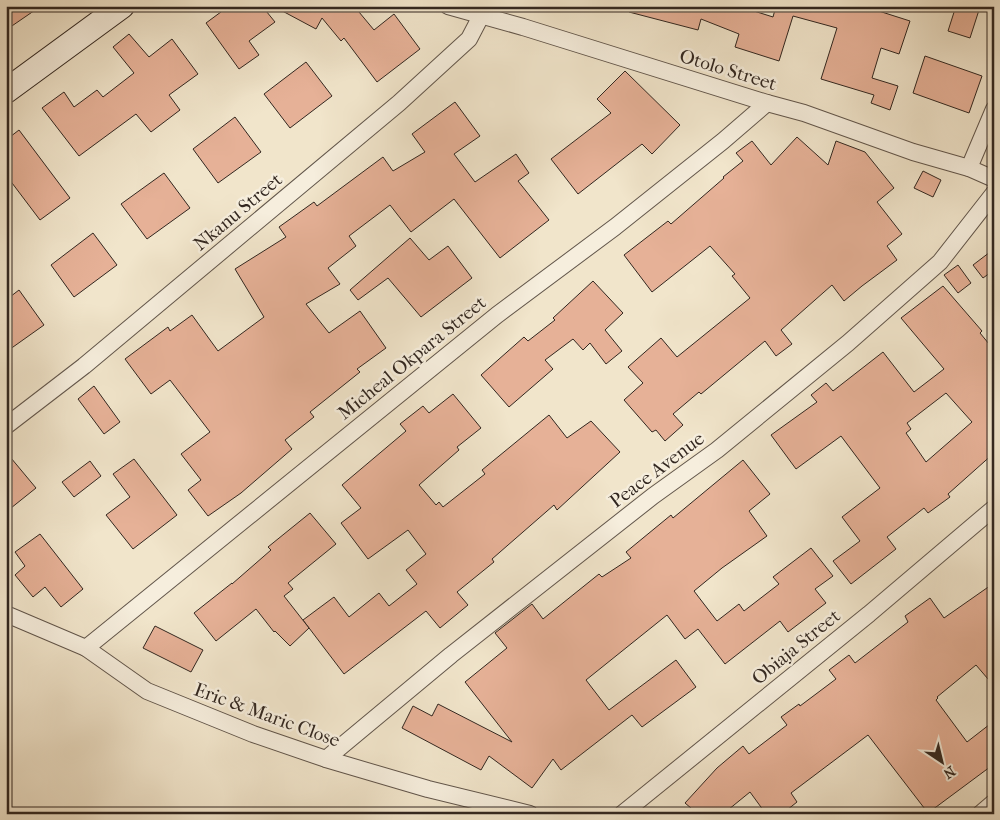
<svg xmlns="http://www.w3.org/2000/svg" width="1000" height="820" font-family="'IM FELL French Canon',serif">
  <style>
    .building { fill: #e6b197; stroke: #322720; fill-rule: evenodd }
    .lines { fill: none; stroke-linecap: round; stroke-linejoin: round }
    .minor-casing { stroke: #62564b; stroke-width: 18 }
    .secondary-casing { stroke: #322720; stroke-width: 26 }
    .minor { stroke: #f6eedd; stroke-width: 16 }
    .secondary { stroke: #f6eedd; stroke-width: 24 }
    .labels { text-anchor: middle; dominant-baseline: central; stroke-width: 5; stroke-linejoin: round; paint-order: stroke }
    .street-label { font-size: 19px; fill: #322720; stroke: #f6eedd }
  </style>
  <rect width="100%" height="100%" fill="#f1e5cb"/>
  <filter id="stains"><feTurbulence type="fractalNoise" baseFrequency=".004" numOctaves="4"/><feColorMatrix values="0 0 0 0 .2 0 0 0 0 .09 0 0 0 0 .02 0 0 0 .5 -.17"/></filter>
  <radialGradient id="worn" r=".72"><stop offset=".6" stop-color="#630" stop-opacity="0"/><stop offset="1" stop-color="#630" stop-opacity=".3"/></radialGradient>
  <!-- building -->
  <g class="building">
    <polygon points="6,6 41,6 6,30"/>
    <polygon points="229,6 262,6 275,22 249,41 259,55 239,69 206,23"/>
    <polygon points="273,6 354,6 374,30 394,14 420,49 377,82 344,38 341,41 322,18 316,29"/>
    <polygon points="629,6 738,6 773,17 776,6 863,6 910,21 899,54 881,48 872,78 898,86 890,110 871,103 874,95 821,79 837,28 793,16 779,61 735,47 739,34 701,19 698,30 629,12"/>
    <polygon points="956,6 967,6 979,10 970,38 948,31"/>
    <polygon points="129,34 149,57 172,39 198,74 169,95 180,110 151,132 136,114 79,156 42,108 64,92 74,107 97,90 103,97 134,73 113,47"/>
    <polygon points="925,56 982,76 969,113 913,93"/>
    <polygon points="306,62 332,96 290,128 264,94"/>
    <polygon points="625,71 680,125 652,154 642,144 578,194 551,159 611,113 597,99"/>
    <polygon points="455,102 480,136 454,154 475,182 516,154 529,173 518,181 549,220 500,258 454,199 411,232 390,205 349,236 356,246 328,268 340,284 306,304 329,333 360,311 386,348 357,369 360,372 310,412 314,417 285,440 292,449 241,493 208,516 188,490 201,480 181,454 210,432 170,380 151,394 125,359 168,327 170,331 192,315 218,351 264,317 235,269 286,237 279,227 314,202 317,206 383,157 393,171 425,152 412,134"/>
    <polygon points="235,117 261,152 218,183 193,149"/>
    <polygon points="19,130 70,198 40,220 6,175 6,140"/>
    <polygon points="797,137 828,165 836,141 865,152 894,188 877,202 902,234 887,246 897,260 862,286 844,301 832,285 781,330 792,344 776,356 765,341 701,394 699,392 673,414 683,425 665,441 656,430 652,432 624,400 643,383 628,367 661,338 677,357 750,298 732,276 735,274 710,246 652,292 624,255 668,221 671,224 724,178 723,177 743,161 736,153 752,141 771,165"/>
    <polygon points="923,171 941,180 933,197 914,188"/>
    <polygon points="164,173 190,208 147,239 121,204"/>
    <polygon points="93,233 117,265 74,297 51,265"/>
    <polygon points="410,238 429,260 448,246 472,278 421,317 388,278 358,300 350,290"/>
    <polygon points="994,249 994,270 983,278 973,265"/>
    <polygon points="958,265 971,283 958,293 944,275"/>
    <polygon points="593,281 623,313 605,330 622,351 606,364 590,343 583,350 573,339 545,360 553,369 509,407 481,375 524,337 528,341 555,320 553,318"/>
    <path d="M943,286L982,331L980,333L994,350V453L948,494L950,497L928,513L924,508L887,537L896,549L851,584L833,561L860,541L842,517L880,488L841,436L796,469L771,435L817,402L811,395L826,383L833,391L883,352L914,392L944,369L901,318ZM946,393L972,422L926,462L906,433L911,429L907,423Z"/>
    <polygon points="19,290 44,325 6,352 6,300"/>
    <polygon points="94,386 120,422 104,434 78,399"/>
    <polygon points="453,394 481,428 457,447 459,450 419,485 436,505 439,502 443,507 485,474 482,470 549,415 567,438 591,421 620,452 557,510 554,505 492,559 494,562 457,592 468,605 440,628 426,611 344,674 303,620 334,597 349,617 379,593 389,606 417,584 406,570 426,554 408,530 368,559 341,523 361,508 342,485 406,431 400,424 423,406 429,413"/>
    <polygon points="6,452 36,488 6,512"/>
    <polygon points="134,459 177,515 133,549 106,515 130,497 113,474"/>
    <polygon points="743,460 770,494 749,511 767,536 722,568 694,591 717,621 739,604 744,611 779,584 773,577 811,548 833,576 815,589 826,603 788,632 780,621 725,664 698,629 685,639 667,615 586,680 609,710 676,660 696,687 642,727 632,715 561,770 553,759 532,788 489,756 481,770 402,728 413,706 432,716 438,704 512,742 465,682 507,648 495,633 532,604 543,619 599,574 602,577 631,558 626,552 671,515 673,518"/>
    <polygon points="90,461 101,476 74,497 62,482"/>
    <polygon points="310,513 336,544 288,583 293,589 284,596 309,628 290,646 275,631 274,632 256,609 216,641 194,613 232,583 232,584 271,550 268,547"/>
    <polygon points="40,534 83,589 61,607 45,587 33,597 15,575 25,566 15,552"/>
    <polygon points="994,583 994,686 976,665 937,697 938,698 936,700 967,742 994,721 994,764 928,813 868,735 791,793 797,802 782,814 766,814 750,792 723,814 698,814 685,803 717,768 743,746 749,754 787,725 781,717 799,704 800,706 836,679 829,670 849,655 855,663 908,622 905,616 930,598 944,618"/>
    <polygon points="155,626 203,650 191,672 143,648"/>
  </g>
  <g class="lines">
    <!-- minor casing -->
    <g class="minor-casing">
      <g id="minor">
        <polyline points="448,6 523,27 767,103 804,113 913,152 969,168 994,179"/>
        <polyline points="969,168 994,109"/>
        <polyline points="6,426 84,366 399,103 469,39 481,16"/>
        <polyline points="6,614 86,648 147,691 253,734 326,759 428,789 530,814"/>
        <polyline points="86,648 497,315 615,227 723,141 767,103"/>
        <polyline points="326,759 451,655 653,496 717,450 848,343 940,262 994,193"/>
        <polyline points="622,814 869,614 994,508"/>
        <polyline points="980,814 994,802"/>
      </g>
    </g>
    <!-- secondary casing -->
    <g class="secondary-casing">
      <polyline id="secondary" points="6,91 122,6"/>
    </g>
    <!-- minor -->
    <use href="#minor" class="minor"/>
    <!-- secondary -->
    <use href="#secondary" class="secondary"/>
  </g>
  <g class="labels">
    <!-- street labels -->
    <g class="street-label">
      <text transform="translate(728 70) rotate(17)">Otolo Street</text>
      <text transform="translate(238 212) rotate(-40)">Nkanu Street</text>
      <text transform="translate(412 358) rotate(-39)">Micheal Okpara Street</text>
      <text transform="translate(657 470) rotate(-37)">Peace Avenue</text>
      <text transform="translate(796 647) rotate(-39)">Obiaja Street</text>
      <text transform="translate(267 715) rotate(20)">Eric &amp; Maric Close</text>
    </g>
  </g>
  <!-- margin -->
  <rect width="1000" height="820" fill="none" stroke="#f1e5cb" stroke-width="25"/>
  <rect x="8" y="8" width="985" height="805" fill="none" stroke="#322720" stroke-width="2.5"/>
  <rect x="12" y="12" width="975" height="795" fill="none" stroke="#322720"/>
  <!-- north arrow -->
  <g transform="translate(942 762) rotate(145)" stroke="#f6eedd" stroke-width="4" paint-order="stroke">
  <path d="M0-4L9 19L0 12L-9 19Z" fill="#322720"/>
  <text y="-8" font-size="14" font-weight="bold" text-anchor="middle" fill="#322720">N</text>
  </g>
  <rect width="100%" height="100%" filter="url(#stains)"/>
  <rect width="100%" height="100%" fill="url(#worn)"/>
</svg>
